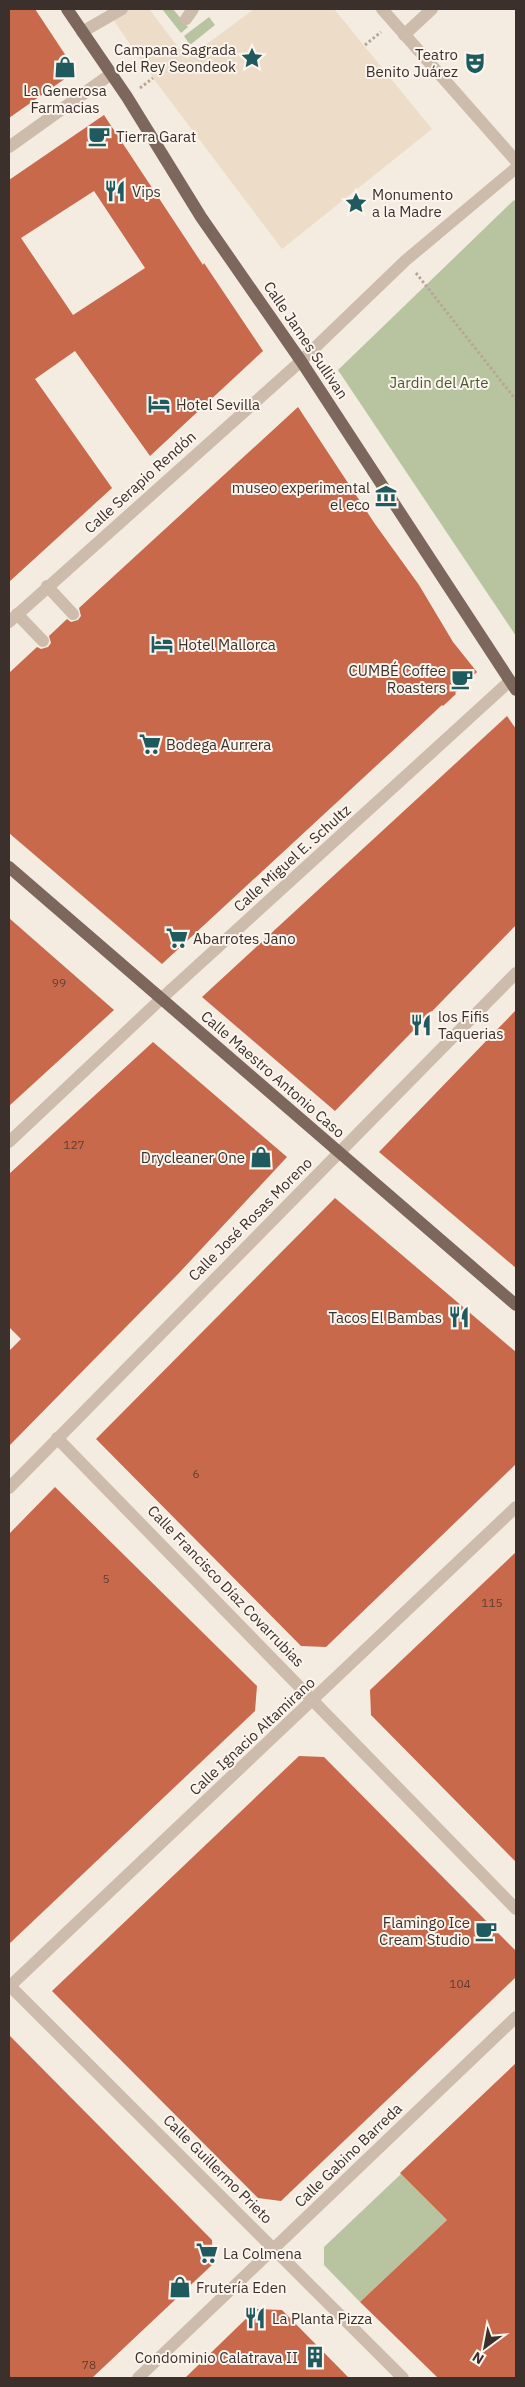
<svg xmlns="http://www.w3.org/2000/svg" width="525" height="2387" font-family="'IBM Plex Sans',sans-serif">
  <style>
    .green { fill: #b8c4a0 }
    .plaza { fill: #ecdcc8 }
    .building { fill: #c8694b; fill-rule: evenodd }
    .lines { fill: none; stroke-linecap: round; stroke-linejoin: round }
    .path { stroke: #b9a596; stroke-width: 3; stroke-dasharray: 2.5 2.5; stroke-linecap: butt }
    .minor { stroke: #cdbbac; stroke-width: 12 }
    .major { stroke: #7d675c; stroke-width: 12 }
    .labels { text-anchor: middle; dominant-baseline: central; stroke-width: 4; stroke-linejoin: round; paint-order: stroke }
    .number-label { font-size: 12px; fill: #5e3e33 }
    .poi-label { font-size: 15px; fill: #3b302b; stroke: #fbf5ee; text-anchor: start }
    .street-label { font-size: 15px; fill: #3b302b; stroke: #fbf5ee }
    .park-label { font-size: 15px; fill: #4a5a2e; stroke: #fbf5ee }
  </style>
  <rect width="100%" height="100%" fill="#f4ebe1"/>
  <!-- green -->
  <g class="green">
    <polygon points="162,9 173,9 188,27 181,33"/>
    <polygon points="209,17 215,25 190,45 184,36"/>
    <polygon points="514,200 516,202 516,636 338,370"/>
    <polygon points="401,2174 447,2220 360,2302 324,2265 324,2247"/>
  </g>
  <!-- plaza -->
  <polygon class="plaza" points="106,9 149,9 187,59 254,9 334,9 432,129 282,249 153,78"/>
  <!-- building -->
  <g class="building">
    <polygon points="9,9 35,9 76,71 9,118"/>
    <path d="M104,115L203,265L204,263L263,351L150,456L75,351L35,379L112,488L9,582V180ZM94,191L145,268L73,315L21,238Z"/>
    <polygon points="298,407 375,524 419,585 453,642 477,672 455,693 456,694 443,706 442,705 162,964 9,833 9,673 37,647 41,649 48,647 51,643 49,636 67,619 71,622 78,620 81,616 79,608"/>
    <polygon points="507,716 516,729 516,925 335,1111 202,997"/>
    <polygon points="9,918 114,1010 9,1106"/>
    <polygon points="516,1010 516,1268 379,1152"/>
    <polygon points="153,1042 287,1157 179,1273 9,1446 9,1351 21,1339 9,1327 9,1174"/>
    <polygon points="335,1198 516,1352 516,1464 326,1647 301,1646 96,1439"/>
    <polygon points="55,1487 257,1686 255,1711 9,1944 9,1534"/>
    <polygon points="516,1552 516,1862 371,1715 370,1690"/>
    <polygon points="299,1756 324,1757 516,1951 516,1977 281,2201 258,2198 52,1991"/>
    <polygon points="9,2035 212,2240 213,2264 92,2378 9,2378"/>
    <polygon points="516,2063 516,2378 438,2378 360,2302 447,2220 400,2173"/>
    <polygon points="256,2309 282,2310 349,2378 185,2378"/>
  </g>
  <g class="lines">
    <!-- path -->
    <g class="path">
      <polyline points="365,45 381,32"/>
      <polyline points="140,88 153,78"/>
      <polyline points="416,273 516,400"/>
    </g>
    <!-- minor -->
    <g class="minor">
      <polyline points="382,9 516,161"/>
      <polyline points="186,19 193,9"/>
      <polyline points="82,32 122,9"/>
      <polyline points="404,35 432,9"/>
      <polyline points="9,147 111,74"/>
      <polyline points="47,586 73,614"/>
      <polyline points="17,614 43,641"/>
      <polyline points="9,622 301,361 406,260 516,168"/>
      <polyline points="9,1142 162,998 510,681"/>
      <polyline points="57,1438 516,1909"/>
      <polyline points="9,1488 516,973"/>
      <polyline points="9,1985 403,2378"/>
      <polyline points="9,1987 516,1507"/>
      <polyline points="138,2378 516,2017"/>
    </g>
    <!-- major -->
    <g class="major">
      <polyline points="67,9 127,97 201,217 301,361 516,690"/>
      <polyline points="9,867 516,1305"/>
    </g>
  </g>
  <!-- icons -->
  <defs>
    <g id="sight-bare" transform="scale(1.725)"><path d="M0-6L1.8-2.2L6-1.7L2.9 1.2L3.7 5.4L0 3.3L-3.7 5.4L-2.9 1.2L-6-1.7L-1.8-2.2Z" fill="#1f5a5e" stroke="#fbf5ee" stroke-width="2.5" paint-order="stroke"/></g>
    <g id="theatre-bare" transform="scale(1.725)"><path d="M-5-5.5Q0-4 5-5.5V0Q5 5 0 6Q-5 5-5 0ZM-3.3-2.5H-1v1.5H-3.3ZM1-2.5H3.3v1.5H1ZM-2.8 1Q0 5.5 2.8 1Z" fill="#1f5a5e" stroke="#fbf5ee" stroke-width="2.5" paint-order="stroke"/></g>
    <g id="shop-bare" transform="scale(1.725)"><path d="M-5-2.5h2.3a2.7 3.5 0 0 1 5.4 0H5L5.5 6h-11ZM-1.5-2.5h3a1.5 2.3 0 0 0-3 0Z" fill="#1f5a5e" stroke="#fbf5ee" stroke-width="2.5" paint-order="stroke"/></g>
    <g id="cafe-bare" transform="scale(1.725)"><path d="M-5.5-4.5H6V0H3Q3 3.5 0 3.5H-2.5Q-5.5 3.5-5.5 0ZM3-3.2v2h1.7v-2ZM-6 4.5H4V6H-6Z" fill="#1f5a5e" stroke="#fbf5ee" stroke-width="2.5" paint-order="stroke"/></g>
    <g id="restaurant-bare" transform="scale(1.725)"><path d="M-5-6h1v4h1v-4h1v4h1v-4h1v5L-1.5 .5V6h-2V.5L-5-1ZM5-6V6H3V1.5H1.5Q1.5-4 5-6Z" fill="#1f5a5e" stroke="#fbf5ee" stroke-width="2.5" paint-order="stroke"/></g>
    <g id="hotel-bare" transform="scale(1.725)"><path d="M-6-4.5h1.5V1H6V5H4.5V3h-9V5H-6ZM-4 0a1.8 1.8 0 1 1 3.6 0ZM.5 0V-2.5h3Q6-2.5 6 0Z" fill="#1f5a5e" stroke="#fbf5ee" stroke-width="2.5" paint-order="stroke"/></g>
    <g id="museum-bare" transform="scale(1.725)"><path d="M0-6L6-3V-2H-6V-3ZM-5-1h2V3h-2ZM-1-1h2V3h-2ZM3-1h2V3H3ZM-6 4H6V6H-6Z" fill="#1f5a5e" stroke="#fbf5ee" stroke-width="2.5" paint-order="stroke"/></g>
    <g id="supermarket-bare" transform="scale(1.725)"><path d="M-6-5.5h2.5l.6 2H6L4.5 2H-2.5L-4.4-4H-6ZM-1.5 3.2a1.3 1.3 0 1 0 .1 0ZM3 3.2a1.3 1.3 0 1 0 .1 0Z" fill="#1f5a5e" stroke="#fbf5ee" stroke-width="2.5" paint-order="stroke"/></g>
    <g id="building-bare" transform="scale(1.725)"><path d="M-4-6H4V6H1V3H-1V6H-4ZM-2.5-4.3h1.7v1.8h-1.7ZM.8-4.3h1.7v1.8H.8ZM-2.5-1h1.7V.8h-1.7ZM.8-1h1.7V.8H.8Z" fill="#1f5a5e" stroke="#fbf5ee" stroke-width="2.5" paint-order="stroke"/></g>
  </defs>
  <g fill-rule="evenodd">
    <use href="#sight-bare" x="252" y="58"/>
    <use href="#theatre-bare" x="475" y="63"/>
    <use href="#shop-bare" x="65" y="67"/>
    <use href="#cafe-bare" x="99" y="136"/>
    <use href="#restaurant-bare" x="115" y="191"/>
    <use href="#sight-bare" x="356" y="203"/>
    <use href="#hotel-bare" x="159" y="404"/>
    <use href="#museum-bare" x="386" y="496"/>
    <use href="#hotel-bare" x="162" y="644"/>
    <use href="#cafe-bare" x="462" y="679"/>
    <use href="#supermarket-bare" x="150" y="744"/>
    <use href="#supermarket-bare" x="177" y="938"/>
    <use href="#restaurant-bare" x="421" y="1025"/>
    <use href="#shop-bare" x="261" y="1157"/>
    <use href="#restaurant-bare" x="459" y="1317"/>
    <use href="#cafe-bare" x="486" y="1931"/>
    <use href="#supermarket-bare" x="207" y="2253"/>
    <use href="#shop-bare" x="180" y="2287"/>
    <use href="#restaurant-bare" x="255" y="2318"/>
    <use href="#building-bare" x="315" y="2357"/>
  </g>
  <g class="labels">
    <!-- number labels -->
    <g class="number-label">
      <text x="59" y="982">99</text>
      <text x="74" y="1144">127</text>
      <text x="196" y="1473">6</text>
      <text x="106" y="1578">5</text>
      <text x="492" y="1602">115</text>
      <text x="460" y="1983">104</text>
      <text x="89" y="2364">78</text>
    </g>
    <!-- poi labels -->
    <g class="poi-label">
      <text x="236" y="49" text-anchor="end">Campana Sagrada<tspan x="236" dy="17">del Rey Seondeok</tspan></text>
      <text x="458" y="54" text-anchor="end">Teatro<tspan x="458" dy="17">Benito Juárez</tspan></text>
      <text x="65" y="90" text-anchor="middle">La Generosa<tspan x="65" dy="17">Farmacias</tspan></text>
      <text x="116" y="136">Tierra Garat</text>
      <text x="132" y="191">Vips</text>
      <text x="372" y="194">Monumento<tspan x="372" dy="17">a la Madre</tspan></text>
      <text x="176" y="404">Hotel Sevilla</text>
      <text x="370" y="487" text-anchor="end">museo experimental<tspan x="370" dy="17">el eco</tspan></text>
      <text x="178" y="644">Hotel Mallorca</text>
      <text x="446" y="670" text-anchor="end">CUMBÉ Coffee<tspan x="446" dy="17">Roasters</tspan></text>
      <text x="166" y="744">Bodega Aurrera</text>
      <text x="193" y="938">Abarrotes Jano</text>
      <text x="438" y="1016">los Fifis<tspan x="438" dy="17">Taquerias</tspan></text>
      <text x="245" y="1157" text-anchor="end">Drycleaner One</text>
      <text x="442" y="1317" text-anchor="end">Tacos El Bambas</text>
      <text x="470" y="1922" text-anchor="end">Flamingo Ice<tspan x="470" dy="17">Cream Studio</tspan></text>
      <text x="223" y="2253">La Colmena</text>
      <text x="196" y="2287">Frutería Eden</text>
      <text x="272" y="2318">La Planta Pizza</text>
      <text x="298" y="2357" text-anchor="end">Condominio Calatrava II</text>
    </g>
    <!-- street labels -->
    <g class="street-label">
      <text transform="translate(306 340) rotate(56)">Calle James Sullivan</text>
      <text transform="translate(140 482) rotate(-42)">Calle Serapio Rendón</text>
      <text transform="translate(292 858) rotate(-42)">Calle Miguel E. Schultz</text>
      <text transform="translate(273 1074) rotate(41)">Calle Maestro Antonio Caso</text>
      <text transform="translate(250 1219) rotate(-45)">Calle José Rosas Moreno</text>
      <text transform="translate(226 1586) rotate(46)">Calle Francisco Díaz Covarrubias</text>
      <text transform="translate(252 1736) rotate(-43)">Calle Ignacio Altamirano</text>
      <text transform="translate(348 2155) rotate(-44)">Calle Gabino Barreda</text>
      <text transform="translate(218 2169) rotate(45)">Calle Guillermo Prieto</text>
    </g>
    <!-- park labels -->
    <g class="park-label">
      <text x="439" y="382">Jardin del Arte</text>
    </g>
  </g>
  <!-- border -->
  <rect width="525" height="2387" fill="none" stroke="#3b302b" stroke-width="20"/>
  <!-- north arrow -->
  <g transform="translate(485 2347) rotate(212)" stroke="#fbf5ee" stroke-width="4" paint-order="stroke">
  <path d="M0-4L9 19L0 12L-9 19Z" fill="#3b302b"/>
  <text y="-8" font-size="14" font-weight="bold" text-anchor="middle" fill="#3b302b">N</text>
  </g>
</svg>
